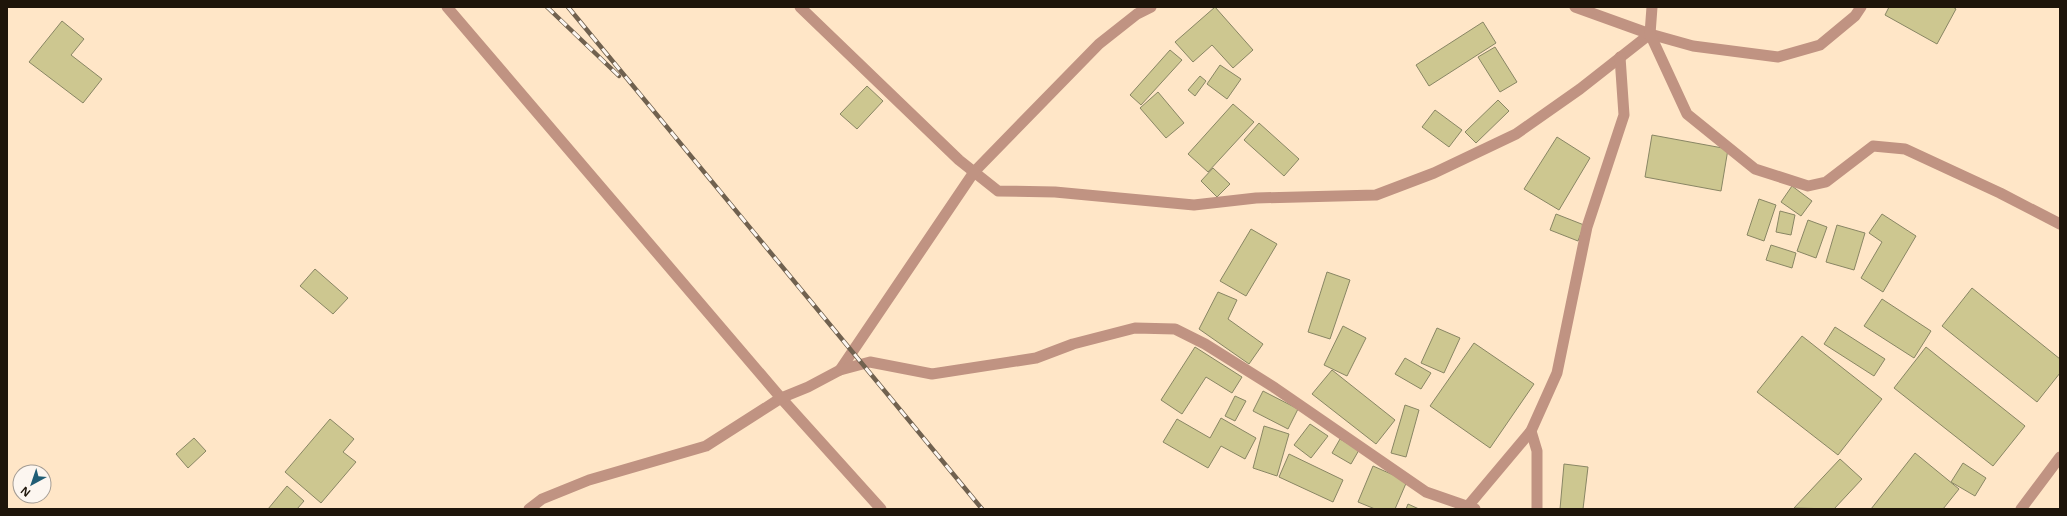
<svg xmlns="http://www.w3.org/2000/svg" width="2067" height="516" font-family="'Noto Sans',sans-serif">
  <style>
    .building { fill: #cdc790; stroke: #898664 }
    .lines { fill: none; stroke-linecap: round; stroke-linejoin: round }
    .minor { stroke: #c09382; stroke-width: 11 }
    .rail-casing { stroke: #70614f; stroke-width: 4.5 }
    .rail { stroke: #fcf6f0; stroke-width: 3; stroke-dasharray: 9; stroke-linecap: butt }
  </style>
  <rect width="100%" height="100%" fill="#ffe6c7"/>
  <!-- building -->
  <g class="building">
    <polygon points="1215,7 1253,50 1233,68 1212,45 1193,62 1175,42"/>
    <polygon points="1889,7 1953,7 1956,9 1937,44 1885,15"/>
    <polygon points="62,21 84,39 71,55 102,79 83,103 29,62"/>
    <polygon points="1483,22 1496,43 1429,86 1416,65"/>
    <polygon points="1495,47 1517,82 1500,92 1478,57"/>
    <polygon points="1170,50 1182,60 1141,105 1130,95"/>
    <polygon points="1220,65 1241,79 1227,99 1207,84"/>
    <polygon points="1200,76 1206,81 1195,96 1188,90"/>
    <polygon points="867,86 883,101 857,129 840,114"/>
    <polygon points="1158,92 1184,123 1166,138 1140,108"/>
    <polygon points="1498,100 1509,111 1476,143 1465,132"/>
    <polygon points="1233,104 1254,122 1208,172 1188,154"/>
    <polygon points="1435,110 1462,130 1449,147 1422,127"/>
    <polygon points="1259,123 1299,159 1284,176 1244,140"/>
    <polygon points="1652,135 1728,149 1721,191 1645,177"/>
    <polygon points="1557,137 1590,158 1559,210 1524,189"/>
    <polygon points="1213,168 1230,184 1217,197 1201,181"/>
    <polygon points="1792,186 1812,201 1801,216 1781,202"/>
    <polygon points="1759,199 1776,205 1764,241 1747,235"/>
    <polygon points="1780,211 1795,215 1791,235 1776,232"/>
    <polygon points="1556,214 1584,225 1578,241 1550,230"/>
    <polygon points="1882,214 1916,236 1883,292 1861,278 1882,242 1869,233"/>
    <polygon points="1808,220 1827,227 1816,258 1797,251"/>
    <polygon points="1837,225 1865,233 1854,270 1826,262"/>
    <polygon points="1251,229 1277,244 1246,296 1220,281"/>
    <polygon points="1771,245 1796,253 1792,268 1766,260"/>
    <polygon points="315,269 348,298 333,314 300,286"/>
    <polygon points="1327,272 1350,280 1330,339 1308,332"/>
    <polygon points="1972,288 2060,359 2060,373 2037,402 1942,326"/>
    <polygon points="1218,292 1237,300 1228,319 1263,344 1249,364 1199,329"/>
    <polygon points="1882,299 1931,331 1914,358 1864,326"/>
    <polygon points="1343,326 1366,338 1347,376 1324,365"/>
    <polygon points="1835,327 1885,359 1874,376 1824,344"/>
    <polygon points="1437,328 1460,338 1444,373 1421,363"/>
    <polygon points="1802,336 1882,399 1838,455 1757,392"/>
    <polygon points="1474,343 1534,384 1490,448 1430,406"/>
    <polygon points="1195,347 1242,377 1232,393 1206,377 1182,414 1161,400"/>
    <polygon points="1926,347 2025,426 1993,466 1894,388"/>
    <polygon points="1405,358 1431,373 1421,389 1395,374"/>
    <polygon points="1332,370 1395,420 1376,444 1312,394"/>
    <polygon points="1263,391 1298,409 1288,429 1253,411"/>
    <polygon points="1235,396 1246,401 1235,421 1225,416"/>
    <polygon points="1405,405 1419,410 1406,457 1391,453"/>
    <polygon points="1221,418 1256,438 1245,459 1221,446 1208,468 1163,442 1177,419 1210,438"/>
    <polygon points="330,419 354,439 343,452 356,462 321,503 285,472"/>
    <polygon points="1310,424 1328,436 1311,458 1294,445"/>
    <polygon points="1264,426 1289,434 1277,476 1253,468"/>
    <polygon points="194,438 206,451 188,468 176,454"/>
    <polygon points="1340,439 1359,450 1351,464 1332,453"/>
    <polygon points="1915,453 1959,489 1943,509 1871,509"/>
    <polygon points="1289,454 1343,480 1333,502 1279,477"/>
    <polygon points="1840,459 1862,479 1834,509 1794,508"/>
    <polygon points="1963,463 1986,478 1975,496 1951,482"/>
    <polygon points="1564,464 1588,467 1583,509 1560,509"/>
    <polygon points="1373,466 1407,481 1395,509 1375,509 1358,502"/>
    <polygon points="287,486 304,501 297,509 268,509"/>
    <polygon points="1408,504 1419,509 1406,509"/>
  </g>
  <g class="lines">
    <!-- minor -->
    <g class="minor">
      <polyline points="447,7 781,398 881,509"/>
      <polyline points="800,7 959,160 998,191 1055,192 1194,205 1256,198 1376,195 1434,173 1516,134 1580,89 1650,34 1693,46 1778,57 1820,45 1855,16 1861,7"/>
      <polyline points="1575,7 1650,34"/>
      <polyline points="1652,7 1650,34 1687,114 1755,169 1808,186 1826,182 1873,146 1905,149 2000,193 2060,224"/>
      <polyline points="840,370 974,172 1099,44 1137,14 1151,7"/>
      <polyline points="1531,431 1537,451 1537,509"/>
      <polyline points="1468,506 1531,431 1557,373 1587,227 1624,115 1620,57"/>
      <polyline points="529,509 542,499 589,480 706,446 781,398 808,387 840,370 870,362 932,374 1036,358 1073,344 1135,328 1175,329 1205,344 1275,388 1426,492 1475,509"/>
      <polyline points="2021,509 2060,457"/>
    </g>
    <!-- rail casing -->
    <g class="rail-casing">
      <g id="rail">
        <polyline points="547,7 619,76"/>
        <polyline points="568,7 982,509"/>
      </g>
    </g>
    <!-- rail -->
    <use href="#rail" class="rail"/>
  </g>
  <!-- border -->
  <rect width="2067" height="516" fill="none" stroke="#1e150a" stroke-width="16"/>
  <!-- north arrow -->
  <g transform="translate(32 484) rotate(220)"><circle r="19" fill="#fcf6f0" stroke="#a39c94"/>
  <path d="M0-3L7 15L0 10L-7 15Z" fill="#205d75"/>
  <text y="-6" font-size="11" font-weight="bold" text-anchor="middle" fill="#1e150a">N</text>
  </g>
</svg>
